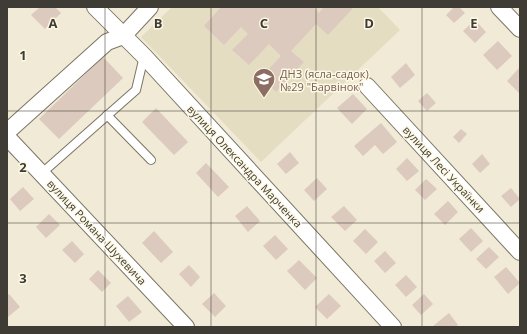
<svg xmlns="http://www.w3.org/2000/svg" width="527" height="334" font-family="'Open Sans',sans-serif">
  <style>
    .built { fill: #e5ddc2 }
    .building { fill: #ddcabf }
    .lines { fill: none; stroke-linecap: round; stroke-linejoin: round }
    .lane-casing { stroke: #7b7664; stroke-width: 10 }
    .street-casing { stroke: #7b7664; stroke-width: 18 }
    .lane { stroke: #fff; stroke-width: 8 }
    .street { stroke: #fff; stroke-width: 16 }
    .grid { fill: none; stroke: #3e3c34; stroke-width: 1; stroke-opacity: 0.55 }
    .labels { text-anchor: middle; dominant-baseline: central; stroke-width: 3; stroke-linejoin: round; paint-order: stroke }
    .education-label { font-size: 11px; fill: #785e54; stroke: #fdf8e4; text-anchor: start }
    .street-label { font-size: 11px; fill: #3e3c34; stroke: #fdf8e4 }
    .grid-label { font-size: 13px; text-anchor: middle; font-weight: bold; fill: #3e3c34; stroke: #fdf8e4; stroke-width: 3; stroke-linejoin: round; paint-order: stroke }
  </style>
  <rect width="100%" height="100%" fill="#f0ead7"/>
  <!-- built -->
  <polygon class="built" points="172,7 378,7 400,30 261,162 141,37"/>
  <!-- building -->
  <g class="building">
    <polygon points="40,7 55,7 61,13 45,29 31,15"/>
    <polygon points="221,7 313,7 319,13 324,7 354,7 328,35 316,24 291,51 304,62 276,92 261,77 281,56 269,44 249,65 232,50 248,34 241,27 224,45 204,26"/>
    <polygon points="454,7 459,7 465,13 454,23 446,15"/>
    <polygon points="475,20 486,32 475,43 463,31"/>
    <polygon points="498,41 512,56 497,70 483,55"/>
    <polygon points="103,57 123,78 59,139 39,119"/>
    <polygon points="406,63 415,75 400,88 391,77"/>
    <polygon points="520,67 520,94 507,81"/>
    <polygon points="427,93 436,103 427,111 418,101"/>
    <polygon points="353,94 367,109 352,124 337,108"/>
    <polygon points="156,108 188,142 174,155 142,122"/>
    <polygon points="381,123 397,142 383,154 375,145 363,156 354,146"/>
    <polygon points="461,129 467,134 459,143 453,137"/>
    <polygon points="290,152 299,163 286,174 277,164"/>
    <polygon points="482,154 490,164 480,173 472,164"/>
    <polygon points="407,158 419,171 407,181 396,169"/>
    <polygon points="206,163 229,187 218,197 196,173"/>
    <polygon points="317,178 327,189 314,201 304,190"/>
    <polygon points="426,179 437,189 425,200 415,190"/>
    <polygon points="23,187 34,199 20,211 10,199"/>
    <polygon points="511,188 520,199 511,207 501,196"/>
    <polygon points="448,201 458,212 445,225 434,214"/>
    <polygon points="247,206 260,221 248,232 235,216"/>
    <polygon points="344,206 357,220 345,231 331,217"/>
    <polygon points="49,214 60,225 46,238 36,227"/>
    <polygon points="471,228 483,241 471,252 459,239"/>
    <polygon points="365,229 378,242 366,254 353,241"/>
    <polygon points="154,231 173,252 161,263 142,243"/>
    <polygon points="275,235 288,249 276,260 263,246"/>
    <polygon points="72,241 84,254 75,263 62,250"/>
    <polygon points="489,247 499,257 486,269 476,259"/>
    <polygon points="385,251 396,263 385,273 374,261"/>
    <polygon points="299,260 317,278 305,290 287,271"/>
    <polygon points="189,265 200,277 191,287 179,274"/>
    <polygon points="506,267 520,283 508,294 494,277"/>
    <polygon points="98,270 111,283 102,292 89,279"/>
    <polygon points="406,275 417,287 406,297 395,285"/>
    <polygon points="214,293 226,306 215,317 202,304"/>
    <polygon points="9,294 20,307 8,317 7,316 7,296"/>
    <polygon points="329,294 341,306 327,319 315,307"/>
    <polygon points="424,294 433,304 421,315 412,305"/>
    <polygon points="128,296 142,312 129,322 116,306"/>
    <polygon points="449,313 458,325 456,327 434,327 433,326"/>
  </g>
  <g class="lines">
    <!-- lane casing -->
    <g class="lane-casing">
      <g id="lane">
        <polyline points="107,115 151,160"/>
        <polyline points="42,173 136,90 144,56"/>
      </g>
    </g>
    <!-- street casing -->
    <g class="street-casing">
      <g id="street">
        <polyline points="95,7 144,56 393,327"/>
        <polyline points="499,7 520,29"/>
        <polyline points="367,86 520,252"/>
        <polyline points="7,132 107,42 123,36 150,7"/>
        <polyline points="7,137 186,327"/>
      </g>
    </g>
    <!-- lane -->
    <use href="#lane" class="lane"/>
    <!-- street -->
    <use href="#street" class="street"/>
  </g>
  <!-- grid -->
  <path class="grid" d="M105,7V327M211,7V327M316,7V327M422,7V327M7,111H520M7,223H520"/>
  <!-- icons -->
  <defs>
    <g id="school-pin" transform="scale(1.15)"><path d="M0 17L-7.5 6A9.5 9.5 0 1 1 7.5 6Z" fill="#8d6e63" stroke="#fdf8e4"/><path d="M0-5L7-2L0 1L-7-2ZM-4 1L0 2.5L4 1V4Q0 6-4 4Z" fill="#fff"/></g>
  </defs>
  <g fill-rule="evenodd">
    <use href="#school-pin" x="264" y="79"/>
  </g>
  <g class="labels">
    <!-- education labels -->
    <g class="education-label">
      <text x="280" y="73">ДНЗ (ясла-садок)<tspan x="280" dy="13">№29 "Барвінок"</tspan></text>
    </g>
    <!-- street labels -->
    <g class="street-label">
      <text transform="translate(245 166) rotate(47)">вулиця Олександра Марченка</text>
      <text transform="translate(444 169) rotate(47)">вулиця Лесі Українки</text>
      <text transform="translate(97 232) rotate(47)">вулиця Романа Шухевича</text>
    </g>
  </g>
  <g class="grid-label">
    <text x="53" y="28">A</text>
    <text x="158" y="28">B</text>
    <text x="264" y="28">C</text>
    <text x="369" y="28">D</text>
    <text x="474" y="28">E</text>
    <text x="23" y="60">1</text>
    <text x="23" y="172">2</text>
    <text x="23" y="283">3</text>
  </g>
  <!-- border -->
  <rect width="527" height="334" fill="none" stroke="#3e3c34" stroke-width="16"/>
</svg>
